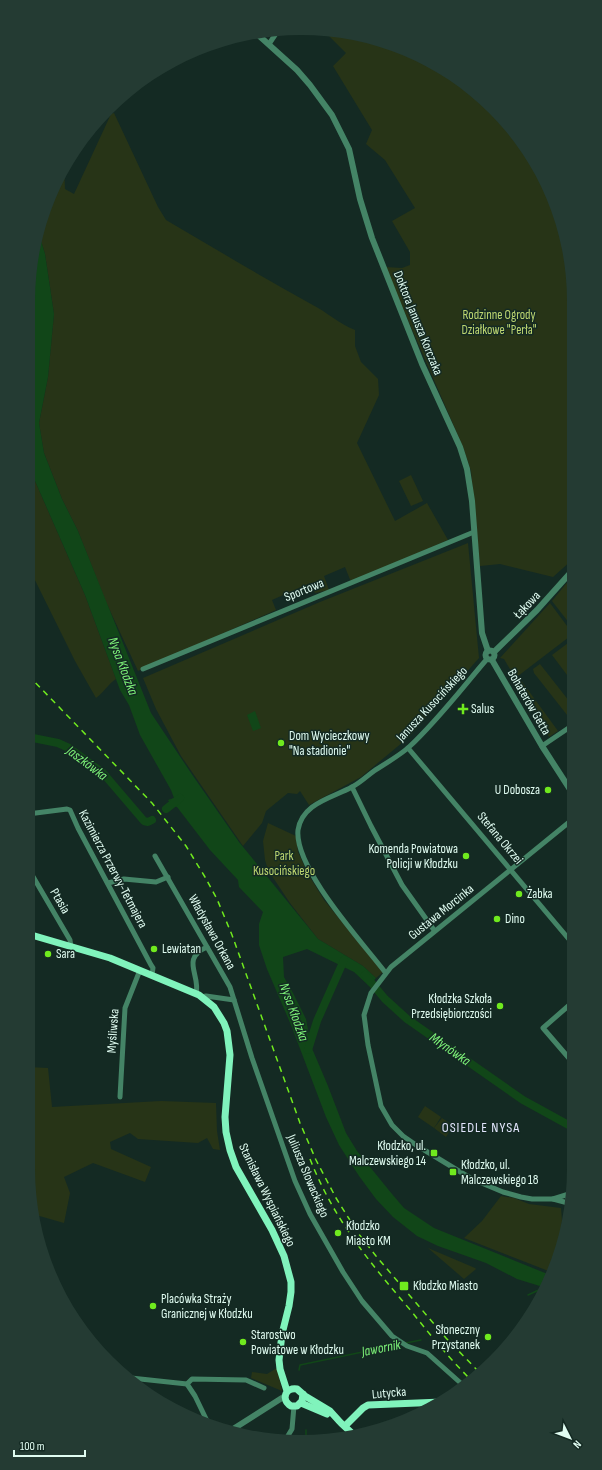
<svg xmlns="http://www.w3.org/2000/svg" width="602" height="1470" font-family="'Sofia Sans Condensed',sans-serif">
  <style>
    .green { fill: #273417 }
    .water { fill: #114618 }
    .lines { fill: none; stroke-linecap: round; stroke-linejoin: round }
    .stream { stroke: #114618; stroke-width: 1.5 }
    .river { stroke: #114618; stroke-width: 8 }
    .minor { stroke: #448466; stroke-width: 5 }
    .tertiary { stroke: #448466; stroke-width: 6 }
    .secondary { stroke: #80f3bc; stroke-width: 7 }
    .rail { stroke: #70ea1e; stroke-width: 1.5; stroke-dasharray: 6 5; stroke-linecap: butt }
    .poi-dot { fill: #70ea1e; stroke: #142a23; stroke-width: 1.5 }
    .labels { text-anchor: middle; dominant-baseline: central; stroke-width: 3; stroke-linejoin: round; paint-order: stroke }
    .park-label { font-size: 13px; fill: #bed771; stroke: #142a23 }
    .street-label { font-size: 13px; fill: #e0fcf1; stroke: #142a23 }
    .poi-label { font-size: 13px; fill: #e0fcf1; stroke: #142a23; text-anchor: start }
    .water-label { font-size: 14px; font-style: italic; fill: #7df278; stroke: #142a23 }
    .neighbourhood-label { font-size: 14px; letter-spacing: 1px; fill: #e2e5fc; stroke: #142a23 }
  </style>
  <rect width="100%" height="100%" fill="#142a23"/>
  <!-- green -->
  <g class="green">
    <polygon points="323,30 336,30 389,42 453,74 506,121 546,180 572,265 572,560 553,577 500,564 480,566 471,471 463,447 385,267 402,268 410,265 410,252 392,221 415,208 385,160 366,144 372,130 333,66 346,53"/>
    <path d="M114,113L158,207L166,220C214,248 262,277 311,304C327,312 339,324 355,330V346L361,362L378,379L379,395L357,443L395,521L427,503L448,540L351,582L345,567L324,576L329,590L315,593L310,583L272,600L276,610L138,671L105,600L78,531L62,499L44,453L39,423L48,377L54,314L45,254L39,234L42,213L64,166L65,189L74,194L111,114Z"/>
    <polygon points="32,276 34,313 28,306"/>
    <path d="M28,465L85,595L116,679C108,684 104,692 96,698L75,661L28,566Z"/>
    <polygon points="411,475 423,501 411,506 399,481"/>
    <polygon points="468,543 479,658 409,737 361,777 309,805 300,791 297,794 288,793 266,811 262,823 243,846 181,756 156,709 143,678 320,602"/>
    <polygon points="570,579 572,583 573,628 552,601"/>
    <polygon points="550,603 573,634 518,676 514,676 504,659 500,658"/>
    <polygon points="568,643 573,650 573,683 552,655"/>
    <polygon points="540,664 573,706 573,719 571,720 534,673 533,669"/>
    <polygon points="520,679 558,731 549,737 519,685 518,682"/>
    <polygon points="268,823 296,836 298,852 308,874 324,900 383,972 376,978 363,966 318,939 290,903 268,870 265,860 263,841"/>
    <polygon points="28,1067 48,1068 52,1107 161,1101 216,1103 217,1131 220,1150 213,1149 207,1138 198,1143 138,1139 130,1133 110,1142 111,1149 151,1167 145,1182 93,1163 64,1177 70,1193 64,1223 36,1215 28,1169"/>
    <polygon points="425,1106 441,1117 434,1128 418,1117"/>
    <polygon points="442,1118 451,1124 449,1129 449,1132 446,1137 434,1128"/>
    <polygon points="501,1196 514,1198 529,1204 561,1208 562,1221 555,1266 551,1272 464,1238 482,1221"/>
    <polygon points="428,1248 475,1268 476,1269 464,1279"/>
    <polygon points="277,1368 282,1391 251,1378 252,1372 267,1374"/>
  </g>
  <!-- water -->
  <g class="water">
    <polygon points="39,234 45,254 54,314 48,377 39,423 44,453 62,499 78,531 151,713 191,773 239,842 318,939 363,966 376,978 369,986 354,972 307,949 283,957 284,977 293,993 306,1019 311,1046 328,1086 346,1133 357,1151 392,1194 404,1208 434,1228 550,1275 543,1287 517,1279 486,1263 438,1246 417,1236 393,1217 376,1199 359,1176 339,1145 326,1117 291,1025 267,969 259,945 259,924 263,912 239,887 238,880 210,850 177,807 172,806 168,800 174,798 171,790 140,735 129,705 120,690 85,595 28,465 28,385 35,345 32,276"/>
    <polygon points="255,711 261,728 253,731 247,715"/>
  </g>
  <g class="lines">
    <!-- stream -->
    <g class="stream">
      <polyline points="528,1295 543,1288"/>
      <polyline points="406,1343 421,1340"/>
      <polyline points="299,1370 300,1365 401,1344"/>
      <polyline points="306,1438 306,1430"/>
    </g>
    <!-- river -->
    <g class="river">
      <polyline points="28,737 58,743 69,748 103,773 144,821 148,822 152,820"/>
      <polyline points="166,809 180,798"/>
      <polyline points="365,975 385,999 407,1019 523,1100 574,1128"/>
      <polyline points="308,1050 317,1021 344,960"/>
    </g>
    <!-- minor -->
    <g class="minor">
      <polyline points="269,44 279,29"/>
      <polyline points="143,669 474,532"/>
      <polyline points="542,746 573,725"/>
      <polyline points="408,748 573,944"/>
      <polyline points="352,787 371,826 402,885 434,930"/>
      <polyline points="28,814 67,809 70,810 78,828 151,965 153,968 152,975"/>
      <polyline points="155,856 230,987 252,1058 295,1181 310,1214 343,1272 362,1301 392,1336 407,1346 427,1353 464,1386"/>
      <polyline points="28,868 70,940 71,947"/>
      <polyline points="108,883 124,879 156,882 168,877"/>
      <path d="M385,972C362,942 294,868 298,830C302,803 332,798 352,787C360,783 367,776 374,771C386,763 399,756 409,747C438,720 462,688 487,659"/>
      <path d="M196,994C201,975 180,959 207,947"/>
      <polyline points="202,997 206,996 234,1000"/>
      <polyline points="574,1001 543,1028 574,1064"/>
      <polyline points="120,1097 125,1008 140,970"/>
      <polyline points="553,1199 569,1194"/>
      <polyline points="568,1203 553,1199 532,1199 521,1197 503,1192 472,1179 416,1145 403,1136 392,1125 381,1106 368,1045 364,1015 371,993 391,967 573,819"/>
      <polyline points="131,1378 187,1384"/>
      <polyline points="209,1425 195,1396 187,1384 192,1379 246,1380 264,1388"/>
      <polyline points="286,1439 292,1429 294,1406"/>
    </g>
    <!-- tertiary -->
    <g class="tertiary">
      <polyline points="256,33 297,70 310,85 332,115 349,149 360,199 372,238 422,364 460,447 467,469 472,501 482,633 488,651"/>
      <circle cx="490" cy="655" r="4.5"/>
      <polyline points="494,652 537,610 572,571"/>
      <polyline points="492,660 542,746 573,794"/>
      <polyline points="569,1202 568,1197 570,1193"/>
      <polyline points="230,1431 285,1396"/>
    </g>
    <!-- secondary -->
    <g class="secondary">
      <polyline points="28,934 110,958 199,995 214,1007 224,1023 227,1031 230,1055 225,1117 226,1132 230,1150 236,1167 272,1230 284,1256 291,1282 291,1292 289,1306 282,1334 279,1360 280,1369 287,1391"/>
      <path d="M303,1394L302,1401L297,1406H291C280,1399 286,1387 297,1389L305,1396L330,1411L340,1422"/>
      <polyline points="301,1403 327,1414"/>
      <polyline points="342,1424 355,1436"/>
      <polyline points="345,1426 363,1408 368,1405 442,1402"/>
    </g>
    <!-- rail -->
    <g class="rail">
      <polyline points="28,675 152,803 186,846 205,877 217,899 232,935 300,1123 316,1160 336,1198 358,1233 376,1256 446,1338 481,1374"/>
      <path d="M310,1159C334,1220 370,1263 412,1312C431,1336 450,1359 472,1381"/>
    </g>
  </g>
  <!-- markers -->
  <g class="poi-dot">
    <path d="M461 703h4v4h4v4h-4v4h-4v-4h-4v-4h4z"/>
    <circle cx="281" cy="743" r="4"/>
    <circle cx="548" cy="790" r="4"/>
    <circle cx="466" cy="856" r="4"/>
    <circle cx="519" cy="894" r="4"/>
    <circle cx="497" cy="919" r="4"/>
    <circle cx="154" cy="949" r="4"/>
    <circle cx="48" cy="954" r="4"/>
    <circle cx="500" cy="1006" r="4"/>
    <rect x="430" y="1149" width="8" height="8" rx="2"/>
    <rect x="449" y="1168" width="8" height="8" rx="2"/>
    <circle cx="338" cy="1233" r="4"/>
    <rect x="399" y="1281" width="10" height="10" rx="2"/>
    <circle cx="153" cy="1306" r="4"/>
    <circle cx="488" cy="1337" r="4"/>
    <circle cx="243" cy="1342" r="4"/>
  </g>
  <g class="labels">
    <!-- park labels -->
    <g class="park-label">
      <text x="499" y="315">Rodzinne Ogrody<tspan x="499" dy="15">Działkowe "Perła"</tspan></text>
      <text x="284" y="856">Park<tspan x="284" dy="15">Kusocińskiego</tspan></text>
    </g>
    <!-- street labels -->
    <g class="street-label">
      <text transform="translate(418 323) rotate(68)">Doktora Janusza Korczaka</text>
      <text transform="translate(304 590) rotate(-22)">Sportowa</text>
      <text transform="translate(527 605) rotate(-46)">Łąkowa</text>
      <text transform="translate(529 702) rotate(60)">Bohaterów Getta</text>
      <text transform="translate(432 704) rotate(-47)">Janusza Kusocińskiego</text>
      <text transform="translate(500 838) rotate(50)">Stefana Okrzei</text>
      <text transform="translate(113 869) rotate(62)">Kazimierza Przerwy-Tetmajera</text>
      <text transform="translate(60 901) rotate(60)">Ptasia</text>
      <text transform="translate(441 912) rotate(-39)">Gustawa Morcinka</text>
      <text transform="translate(212 932) rotate(61)">Władysława Orkana</text>
      <text transform="translate(113 1031) rotate(-86)">Myśliwska</text>
      <text transform="translate(308 1176) rotate(67)">Juliusza Słowackiego</text>
      <text transform="translate(267 1195) rotate(64)">Stanisława Wyspiańskiego</text>
      <text transform="translate(389 1393) rotate(-5)">Lutycka</text>
    </g>
    <!-- poi labels -->
    <g class="poi-label">
      <text x="471" y="709">Salus</text>
      <text x="289" y="736">Dom Wycieczkowy<tspan x="289" dy="15">"Na stadionie"</tspan></text>
      <text x="540" y="790" text-anchor="end">U Dobosza</text>
      <text x="458" y="849" text-anchor="end">Komenda Powiatowa<tspan x="458" dy="15">Policji w Kłodzku</tspan></text>
      <text x="527" y="894">Żabka</text>
      <text x="505" y="919">Dino</text>
      <text x="162" y="949">Lewiatan</text>
      <text x="56" y="954">Sara</text>
      <text x="492" y="999" text-anchor="end">Kłodzka Szkoła<tspan x="492" dy="15">Przedsiębiorczości</tspan></text>
      <text x="426" y="1146" text-anchor="end">Kłodzko, ul.<tspan x="426" dy="15">Malczewskiego 14</tspan></text>
      <text x="461" y="1165">Kłodzko, ul.<tspan x="461" dy="15">Malczewskiego 18</tspan></text>
      <text x="346" y="1226">Kłodzko<tspan x="346" dy="15">Miasto KM</tspan></text>
      <text x="413" y="1286">Kłodzko Miasto</text>
      <text x="161" y="1299">Placówka Straży<tspan x="161" dy="15">Granicznej w Kłodzku</tspan></text>
      <text x="480" y="1330" text-anchor="end">Słoneczny<tspan x="480" dy="15">Przystanek</tspan></text>
      <text x="251" y="1335">Starostwo<tspan x="251" dy="15">Powiatowe w Kłodzku</tspan></text>
    </g>
    <!-- water labels -->
    <g class="water-label">
      <text transform="translate(123 666) rotate(69)">Nysa Kłodzka</text>
      <text transform="translate(87 763) rotate(37)">Jaszkówka</text>
      <text transform="translate(294 1012) rotate(70)">Nysa Kłodzka</text>
      <text transform="translate(450 1049) rotate(35)">Młynówka</text>
      <text transform="translate(381 1348) rotate(-11)">Jawornik</text>
    </g>
    <!-- neighbourhood labels -->
    <g class="neighbourhood-label">
      <text x="481" y="1127">OSIEDLE NYSA</text>
    </g>
  </g>
  <!-- crop -->
  <path d="M0 0H602V1470H0ZM301 35H301A266 266 0 0 1 567 301V1169A266 266 0 0 1 301 1435H301A266 266 0 0 1 35 1169V301A266 266 0 0 1 301 35Z" fill="#243b33" fill-rule="evenodd"/>
  <!-- north arrow -->
  <g transform="translate(570 1438) rotate(132)" stroke="#142a23" stroke-width="3" paint-order="stroke">
  <path d="M0-3L7 15L0 10L-7 15Z" fill="#e0fcf1"/>
  <text y="-6" font-size="11" font-weight="bold" text-anchor="middle" fill="#e0fcf1">N</text>
  </g>
  <!-- scale -->
  <path d="M14 1450v6h71v-6" fill="none" stroke="#e0fcf1" stroke-width="2"/>
  <text x="20" y="1450" font-size="12" fill="#e0fcf1" stroke="#142a23" stroke-width="3" paint-order="stroke">100 m</text>
</svg>
